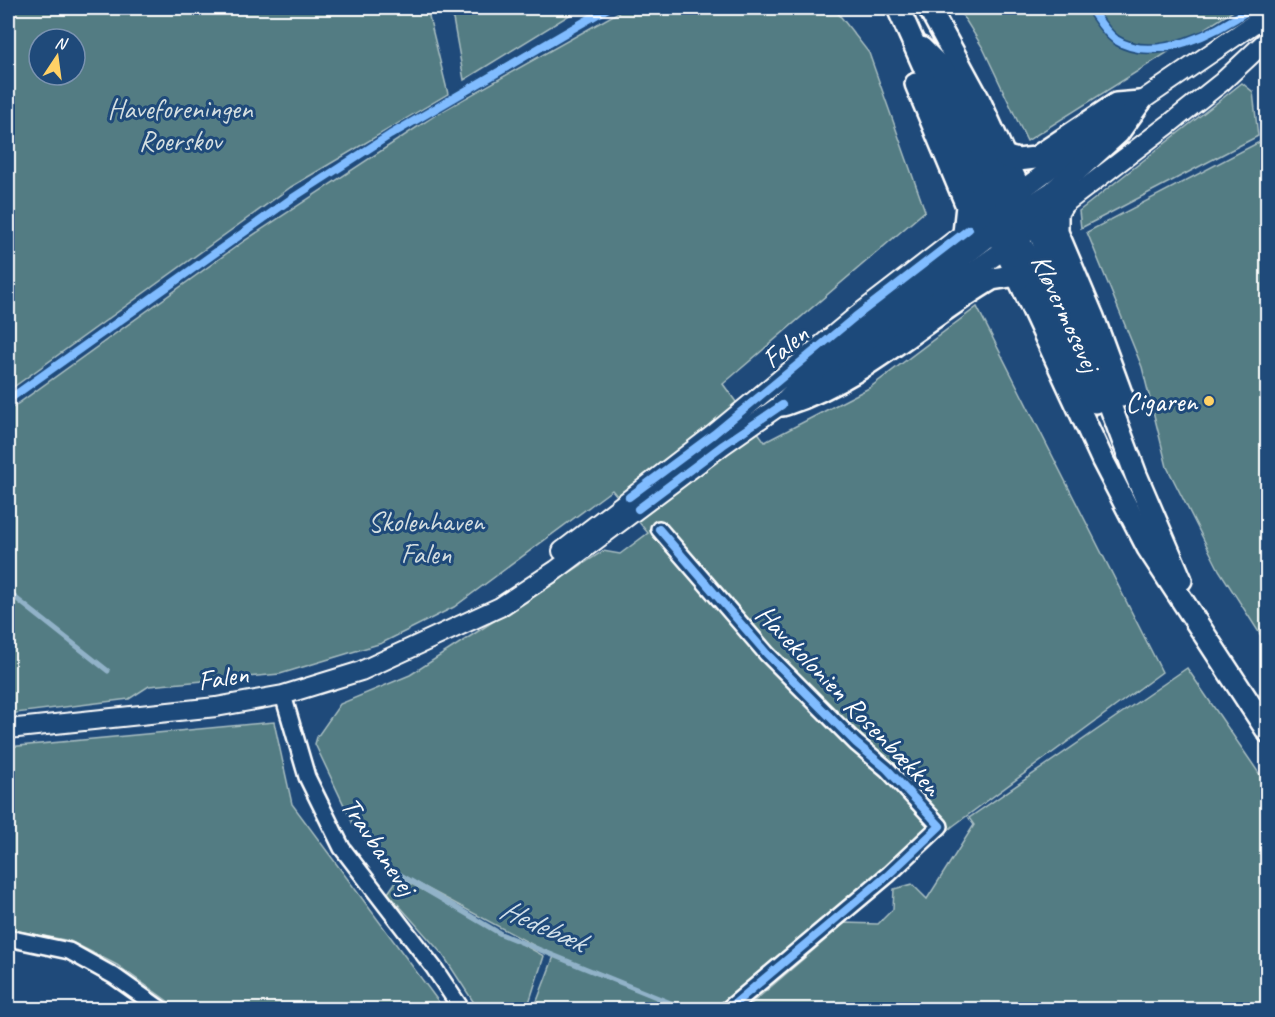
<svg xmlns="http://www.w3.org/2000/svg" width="1275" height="1017" font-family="Caveat,sans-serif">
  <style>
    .green { fill: #537c83; stroke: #a9bec1; stroke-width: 1.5; fill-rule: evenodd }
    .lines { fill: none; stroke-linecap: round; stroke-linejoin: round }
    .stream { stroke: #91b2c8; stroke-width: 5 }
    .minor-casing { stroke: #fff; stroke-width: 20 }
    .tertiary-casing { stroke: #fff; stroke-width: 22 }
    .secondary-casing { stroke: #fff; stroke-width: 26 }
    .minor { stroke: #1f4a7a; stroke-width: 15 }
    .tertiary { stroke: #1f4a7a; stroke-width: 18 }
    .secondary { stroke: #1f4a7a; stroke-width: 21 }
    .cycleway-casing { stroke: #1f4a7a; stroke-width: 11 }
    .cycleway { stroke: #80bcff; stroke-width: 8 }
    .poi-dot { fill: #ffd166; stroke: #1f4a7a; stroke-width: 2 }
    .labels { text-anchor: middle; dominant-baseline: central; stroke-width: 6; stroke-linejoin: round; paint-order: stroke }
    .park-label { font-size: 28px; fill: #d4dee0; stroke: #1f4a7a }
    .street-label { font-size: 28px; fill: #fff; stroke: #1f4a7a }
    .poi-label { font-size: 28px; fill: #fff; stroke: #1f4a7a; text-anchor: end }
    .water-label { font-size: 30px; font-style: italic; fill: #d1dfe8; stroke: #1f4a7a }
  </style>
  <rect width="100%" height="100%" fill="#1f4a7a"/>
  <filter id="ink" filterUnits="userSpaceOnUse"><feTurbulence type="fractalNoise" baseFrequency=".0167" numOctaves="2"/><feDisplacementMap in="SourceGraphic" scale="12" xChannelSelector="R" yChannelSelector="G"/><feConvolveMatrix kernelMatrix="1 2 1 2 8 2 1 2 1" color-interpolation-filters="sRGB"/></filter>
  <g filter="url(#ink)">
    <!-- green -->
    <g class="green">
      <path d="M8,8H427L448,94L291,187L8,391ZM39,39H75V75H39Z"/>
      <polygon points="451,8 581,8 464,80"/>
      <polygon points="626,8 834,8 869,53 925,211 723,384 765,442 869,388 977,307 1162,672 953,826 740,1009 534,1009 554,956 387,867 353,824 315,744 317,737 340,704 410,675 603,551 620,554 648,533 612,490 454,607 382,643 280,674 149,686 129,699 8,714 8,411 244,241 437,114"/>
      <polygon points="958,8 1238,8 1027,141 983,48"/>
      <polygon points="1242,83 1253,92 1258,136 1081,228 1079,211"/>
      <polygon points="1267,138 1267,645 1219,570 1167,467 1142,367 1087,232"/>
      <polygon points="1187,668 1267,785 1267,1009 745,1009 845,923 878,924 893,909 894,889 912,884 927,899 974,825 969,818"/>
      <polygon points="274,722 292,804 444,1009 179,1009 117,965 70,941 8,929 8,747"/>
      <polygon points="399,877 544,956 527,1009 478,1009 443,955 388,893"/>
    </g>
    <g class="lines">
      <!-- stream -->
      <g class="stream">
        <polyline points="8,592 108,671"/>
        <polyline points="387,867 501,934 688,1010"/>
      </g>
      <!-- minor casing -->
      <g class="minor-casing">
        <g id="minor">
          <polyline points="659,529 767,654 856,743 887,769 940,826 889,874 727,1010"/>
          <polyline points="283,695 307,777 342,848 434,968 462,1010"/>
          <polyline points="8,938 69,951 114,976 162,1010"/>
        </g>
      </g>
      <!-- tertiary casing -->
      <g class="tertiary-casing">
        <g id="tertiary">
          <polyline points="562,551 714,434 855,317 964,233 1147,97 1268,14"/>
          <polyline points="8,729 216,707 283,695 361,671 500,607 556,570 723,445 1005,249 1168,125 1222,82 1268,39"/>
        </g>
      </g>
      <!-- secondary casing -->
      <g class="secondary-casing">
        <g id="secondary">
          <polyline points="898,8 1005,249 1103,461 1148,548 1268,732"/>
          <polyline points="929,8 979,100 1036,225 1086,341 1136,475 1181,580"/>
          <polyline points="921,48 945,72 1006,201 1021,214"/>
          <polyline points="916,84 967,206 964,233"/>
          <polyline points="1004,156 1018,160 1035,158 1116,104 1140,102"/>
          <polyline points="1061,206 1057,213 1057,232 1093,317 1122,396"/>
          <polyline points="993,216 1013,233 1030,259 1095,402"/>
          <polyline points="1022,219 1028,208 1053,192 1118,133 1140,102"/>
          <path d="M786,404C865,378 922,320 992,279L1011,276L1019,278"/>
          <polyline points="782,405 816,369 996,230 1014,209 1020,191"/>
        </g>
      </g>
      <!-- minor -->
      <use href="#minor" class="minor"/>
      <!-- tertiary -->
      <use href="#tertiary" class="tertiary"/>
      <!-- secondary -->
      <use href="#secondary" class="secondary"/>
      <!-- cycleway casing -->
      <g class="cycleway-casing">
        <g id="cycleway">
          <path d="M1090,8C1098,19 1105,32 1116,40C1155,65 1219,31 1251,8"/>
          <polyline points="8,400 291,199 390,135 608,8"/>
          <polyline points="629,497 714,434 855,317 969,229"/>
          <polyline points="638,509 723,445 782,405"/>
          <polyline points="659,529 767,654 856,743 887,769 940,826 889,874 727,1010"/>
        </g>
      </g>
      <!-- cycleway -->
      <use href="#cycleway" class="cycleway"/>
    </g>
  </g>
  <!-- markers -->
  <circle class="poi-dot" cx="1209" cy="401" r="6"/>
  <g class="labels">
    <!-- park labels -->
    <g class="park-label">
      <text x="180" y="108">Haveforeningen<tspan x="180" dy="32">Roerskov</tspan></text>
      <text x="426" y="521">Skolenhaven<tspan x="426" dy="32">Falen</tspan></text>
    </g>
    <!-- street labels -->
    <g class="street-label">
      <text transform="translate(1066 313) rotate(65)">Kløvermosevej</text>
      <text transform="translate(785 346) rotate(-40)">Falen</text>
      <text transform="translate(223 677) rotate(-9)">Falen</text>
      <text transform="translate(849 700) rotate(46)">Havekolonien Rosenbækken</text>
      <text transform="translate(379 846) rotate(56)">Travbanevej</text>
    </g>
    <!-- poi labels -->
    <g class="poi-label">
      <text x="1197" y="401">Cigaren</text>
    </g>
    <!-- water labels -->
    <g class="water-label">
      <text transform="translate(543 925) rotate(24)">Hedebæk</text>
    </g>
  </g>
  <!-- margin -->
  <rect width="1275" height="1017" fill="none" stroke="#1f4a7a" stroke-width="30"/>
  <rect x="15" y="15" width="1245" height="987" fill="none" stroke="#fff" stroke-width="2" filter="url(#ink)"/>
  <!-- north arrow -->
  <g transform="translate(57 57) rotate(13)"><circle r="28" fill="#1f4a7a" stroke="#7992af" stroke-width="1.5"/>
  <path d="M0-4.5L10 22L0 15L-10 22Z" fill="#ffd166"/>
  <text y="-9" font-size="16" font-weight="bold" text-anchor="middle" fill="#ffffff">N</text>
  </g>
</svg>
